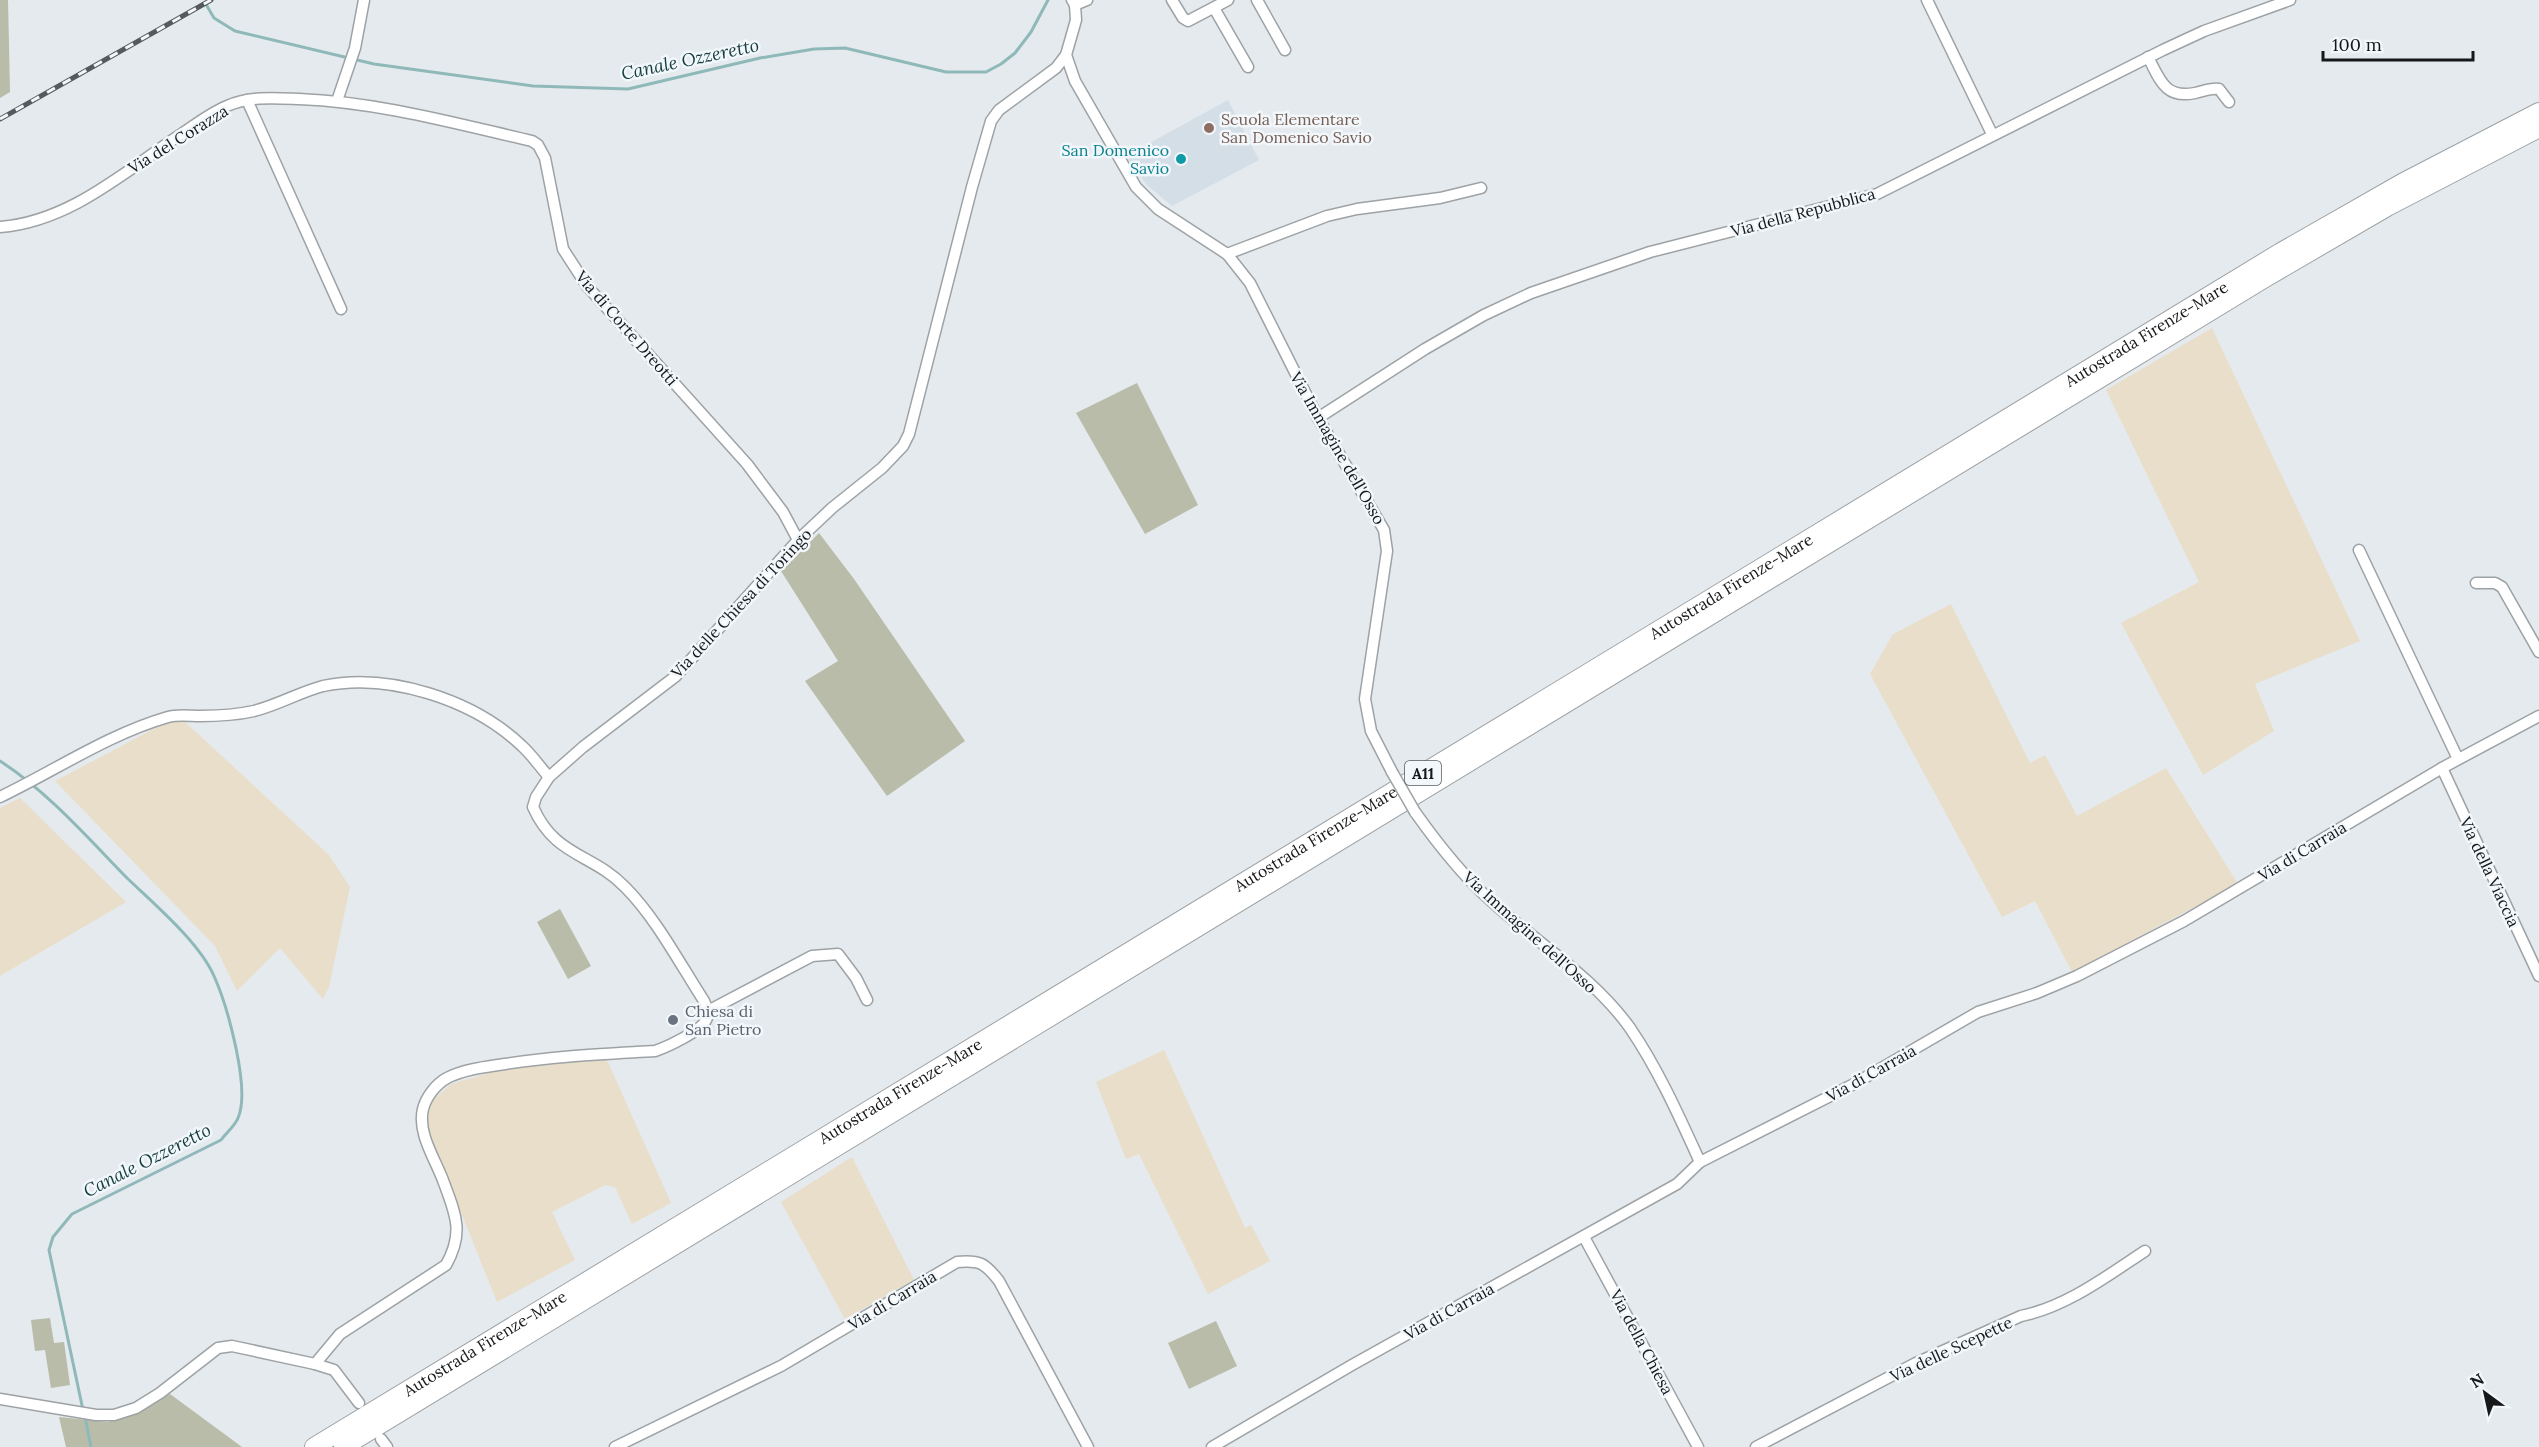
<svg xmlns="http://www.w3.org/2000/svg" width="2539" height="1447" font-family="Lora,serif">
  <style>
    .industrial { fill: #e9dec9 }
    .built { fill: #d3dee7 }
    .green { fill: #b8bca8 }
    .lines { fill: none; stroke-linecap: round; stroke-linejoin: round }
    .stream { stroke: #8fb9b9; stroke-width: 3 }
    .minor-casing { stroke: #9da2a5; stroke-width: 13 }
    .motorway-casing { stroke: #9da2a5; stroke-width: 20 }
    .minor { stroke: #fff; stroke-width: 10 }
    .motorway { stroke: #fff; stroke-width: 18 }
    .rail-casing { stroke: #575a5c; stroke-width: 5 }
    .rail { stroke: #f2f7fb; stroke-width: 3; stroke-dasharray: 9; stroke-linecap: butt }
    .minor-bridge-casing { stroke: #9da2a5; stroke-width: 13; stroke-linecap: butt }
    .minor-bridge { stroke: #fff; stroke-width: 10 }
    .education-dot { fill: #8d6e63; stroke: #f2f7fb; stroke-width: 2 }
    .culture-dot { fill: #0f9aa8; stroke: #f2f7fb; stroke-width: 2 }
    .worship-dot { fill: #6b7280; stroke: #f2f7fb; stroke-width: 2 }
    .labels { text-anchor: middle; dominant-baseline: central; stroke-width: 5; stroke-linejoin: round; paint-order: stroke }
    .shield { fill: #f2f7fb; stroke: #585b5d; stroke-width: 1.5 }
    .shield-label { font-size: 15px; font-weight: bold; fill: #161819 }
    .education-label { font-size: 16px; fill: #785e54; stroke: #f2f7fb; text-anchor: start }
    .street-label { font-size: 16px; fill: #161819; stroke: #f2f7fb }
    .culture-label { font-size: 16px; fill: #0d838f; stroke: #f2f7fb; text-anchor: end }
    .worship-label { font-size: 16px; fill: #5b616d; stroke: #f2f7fb; text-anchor: start }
    .water-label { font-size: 18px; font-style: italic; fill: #153d3e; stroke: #f2f7fb }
  </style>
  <rect width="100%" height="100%" fill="#e5eaee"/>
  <!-- industrial -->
  <g class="industrial">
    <polygon points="2212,328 2360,641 2255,684 2274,731 2203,775 2121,623 2199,582 2106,390"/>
    <polygon points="1951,604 2030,763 2045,755 2077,816 2166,768 2238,884 2072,972 2035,901 2002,917 1870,674 1893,634"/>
    <polygon points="183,720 329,855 350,887 329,987 323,999 280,948 237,991 215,946 55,781 161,725"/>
    <polygon points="20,798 126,902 0,976 0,808"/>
    <polygon points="1164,1050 1245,1228 1251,1225 1270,1261 1208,1294 1139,1154 1126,1159 1096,1082"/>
    <polygon points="607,1060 671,1203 632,1224 615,1187 605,1185 552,1212 575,1260 497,1302 426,1125 432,1101 451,1084 489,1073 553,1062"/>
    <polygon points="852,1157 914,1280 845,1319 781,1202"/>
  </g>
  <!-- built -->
  <polygon class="built" points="1228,100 1259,160 1172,206 1147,185 1126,156"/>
  <!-- green -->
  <g class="green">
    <polygon points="0,0 8,0 10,92 0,98"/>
    <polygon points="1137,383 1198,505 1145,534 1076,413"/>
    <polygon points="819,533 854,579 965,741 887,796 805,681 838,661 781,571"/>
    <polygon points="560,909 591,966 568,979 537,922"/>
    <polygon points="50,1318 54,1343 64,1342 70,1385 51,1388 45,1350 35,1351 31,1320"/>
    <polygon points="1216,1321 1237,1366 1189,1389 1168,1343"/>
    <polygon points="170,1394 242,1447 66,1447 59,1417 108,1422 131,1415"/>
  </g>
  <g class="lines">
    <!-- stream -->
    <g class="stream">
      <polyline points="207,6 214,18 235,31 374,64 533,86 628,89 760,58 814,49 845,48 946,72 986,72 1001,64 1015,53 1031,32 1048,0"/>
      <path d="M0,761C48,792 87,837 127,878C154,904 199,942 214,976C227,1005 251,1089 238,1118C235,1126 226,1133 221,1140L72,1214L53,1237L49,1250L83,1410"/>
      <polyline points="85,1417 91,1447"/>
    </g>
    <!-- minor casing -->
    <g class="minor-casing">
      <g id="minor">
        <polyline points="1172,0 1183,18 1188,21 1228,0"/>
        <polyline points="1257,0 1285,50"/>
        <polyline points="1927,0 1992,134"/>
        <polyline points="1075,5 1087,0"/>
        <polyline points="1214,8 1248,67"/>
        <polyline points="1066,55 1075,81 1136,187 1158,209 1227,254 1250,283 1318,418 1384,530 1387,551 1365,699 1371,731 1392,772"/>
        <path d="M2148,57C2160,80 2165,99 2195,93C2204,91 2210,88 2219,89L2229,102"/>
        <polyline points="247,100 341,309"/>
        <polyline points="337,101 355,48 364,0"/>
        <path d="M0,227C69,222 124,172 180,135C195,125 210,113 227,106C250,96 274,98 299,99C378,102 454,123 532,141L538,145L545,158L563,249L587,286L747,464L783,512L798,540"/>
        <polyline points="1227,254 1327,216 1357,209 1440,198 1481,188"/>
        <polyline points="1318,418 1425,349 1484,315 1531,293 1650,252 1877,194 2163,50 2204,31 2290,0"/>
        <polyline points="2359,550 2458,759"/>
        <polyline points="2476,583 2495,583 2502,587 2539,652"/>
        <polyline points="2442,768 2539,976"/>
        <path d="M0,797C56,770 109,734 168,717C178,714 190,716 200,716C219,716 236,715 254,711C278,705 300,692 323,686C389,672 474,700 522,746C532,755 540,767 549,777"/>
        <path d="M1415,812C1437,843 1460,873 1489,899C1535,942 1593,976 1630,1028C1658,1069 1679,1116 1700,1162"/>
        <polyline points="708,1011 812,956 838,954 856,978 867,1000"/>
        <polyline points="1584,1237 1698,1447"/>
        <path d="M315,1364L340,1334L446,1265C464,1233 456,1215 444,1183C436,1160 417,1134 423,1109C426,1097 436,1084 447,1078C465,1069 486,1067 505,1064C555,1056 605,1054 655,1051C667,1047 701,1031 706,1020C710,1013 707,1008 704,1001C680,964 656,918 625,887C592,853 555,857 533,807L536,797L549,777L583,747L676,676L798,540L832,508L882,468L903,446L909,434L972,187L991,121L999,110L1056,68L1066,55L1076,20L1075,5L1072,0"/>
        <polyline points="0,1399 96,1415 114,1415 136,1408 160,1393 218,1348 232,1346 315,1364 334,1370 359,1403"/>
        <polyline points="381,1439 387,1447"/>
        <path d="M615,1447L781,1366L957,1262C980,1260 985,1263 999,1281L1088,1447"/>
        <polyline points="1212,1447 1352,1365 1677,1184 1700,1162 1854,1084 1978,1012 2037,993 2077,976 2184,921 2442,768 2539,716"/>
        <path d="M1756,1447L1916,1363L2021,1316C2066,1307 2107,1276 2145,1251"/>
      </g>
    </g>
    <!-- motorway casing -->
    <g class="motorway-casing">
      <g id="motorway">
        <path id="s1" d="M314,1447L2281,252L2402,183L2539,112"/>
        <polyline points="343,1447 2265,278 2387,207 2539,128"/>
      </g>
    </g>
    <!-- minor -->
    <use href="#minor" class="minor"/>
    <!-- motorway -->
    <use href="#motorway" class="motorway"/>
    <!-- rail casing -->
    <g class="rail-casing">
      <polyline id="rail" points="0,119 211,0"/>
    </g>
    <!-- rail -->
    <use href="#rail" class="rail"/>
    <!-- minor-bridge casing -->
    <g class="minor-bridge-casing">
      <polyline id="minor-bridge" points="1392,772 1415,812"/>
    </g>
    <!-- minor-bridge -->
    <use href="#minor-bridge" class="minor-bridge"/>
  </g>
  <!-- markers -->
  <circle class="education-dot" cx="1209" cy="128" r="6"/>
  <circle class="culture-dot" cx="1181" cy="159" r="6"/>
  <circle class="worship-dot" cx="673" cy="1020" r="6"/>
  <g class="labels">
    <!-- shield labels -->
    <rect class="shield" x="1405" y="761" width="36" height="24" rx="4.5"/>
    <g class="shield-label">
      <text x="1423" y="773">A11</text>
    </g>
    <!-- education labels -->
    <g class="education-label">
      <text x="1221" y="119">Scuola Elementare<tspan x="1221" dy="18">San Domenico Savio</tspan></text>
    </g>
    <!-- street labels -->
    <g class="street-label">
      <text transform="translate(178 139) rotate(-32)">Via del Corazza</text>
      <text transform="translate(1803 212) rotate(-15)">Via della Repubblica</text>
      <text transform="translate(627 328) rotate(49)">Via di Corte Dreotti</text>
      <text stroke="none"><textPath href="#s1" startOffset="2144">Autostrada Firenze-Mare</textPath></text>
      <text transform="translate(1338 448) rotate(60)">Via Immagine dell'Osso</text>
      <text stroke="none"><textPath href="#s1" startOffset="1658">Autostrada Firenze-Mare</textPath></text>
      <text transform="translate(741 603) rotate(-47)">Via delle Chiesa di Toringo</text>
      <text stroke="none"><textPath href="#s1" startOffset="1172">Autostrada Firenze-Mare</textPath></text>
      <text transform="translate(2302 851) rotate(-31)">Via di Carraia</text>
      <text transform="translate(2490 872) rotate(65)">Via della Viaccia</text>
      <text transform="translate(1530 932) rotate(42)">Via Immagine dell'Osso</text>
      <text transform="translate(1871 1073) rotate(-29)">Via di Carraia</text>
      <text stroke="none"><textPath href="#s1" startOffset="686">Autostrada Firenze-Mare</textPath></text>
      <text transform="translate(892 1300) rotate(-31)">Via di Carraia</text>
      <text transform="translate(1449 1311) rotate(-29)">Via di Carraia</text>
      <text transform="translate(1642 1342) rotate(62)">Via della Chiesa</text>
      <text stroke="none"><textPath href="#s1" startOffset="200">Autostrada Firenze-Mare</textPath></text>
      <text transform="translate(1951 1349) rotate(-25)">Via delle Scepette</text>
    </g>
    <!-- culture labels -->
    <g class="culture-label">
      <text x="1169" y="150">San Domenico<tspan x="1169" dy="18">Savio</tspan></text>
    </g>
    <!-- worship labels -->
    <g class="worship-label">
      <text x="685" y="1011">Chiesa di<tspan x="685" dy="18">San Pietro</tspan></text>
    </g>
    <!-- water labels -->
    <g class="water-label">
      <text transform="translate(690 59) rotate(-12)">Canale Ozzeretto</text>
      <text transform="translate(147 1160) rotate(-27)">Canale Ozzeretto</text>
    </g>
  </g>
  <!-- north arrow -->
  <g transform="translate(2485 1393) rotate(327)" stroke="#f2f7fb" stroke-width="4.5" paint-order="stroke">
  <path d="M0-4.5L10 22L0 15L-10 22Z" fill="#161819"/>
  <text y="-9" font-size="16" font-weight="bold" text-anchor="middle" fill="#161819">N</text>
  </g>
  <!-- scale -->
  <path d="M2323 51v9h150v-9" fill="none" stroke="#161819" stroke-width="3"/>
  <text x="2332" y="51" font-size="18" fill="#161819" stroke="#f2f7fb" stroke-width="4.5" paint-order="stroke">100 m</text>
</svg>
